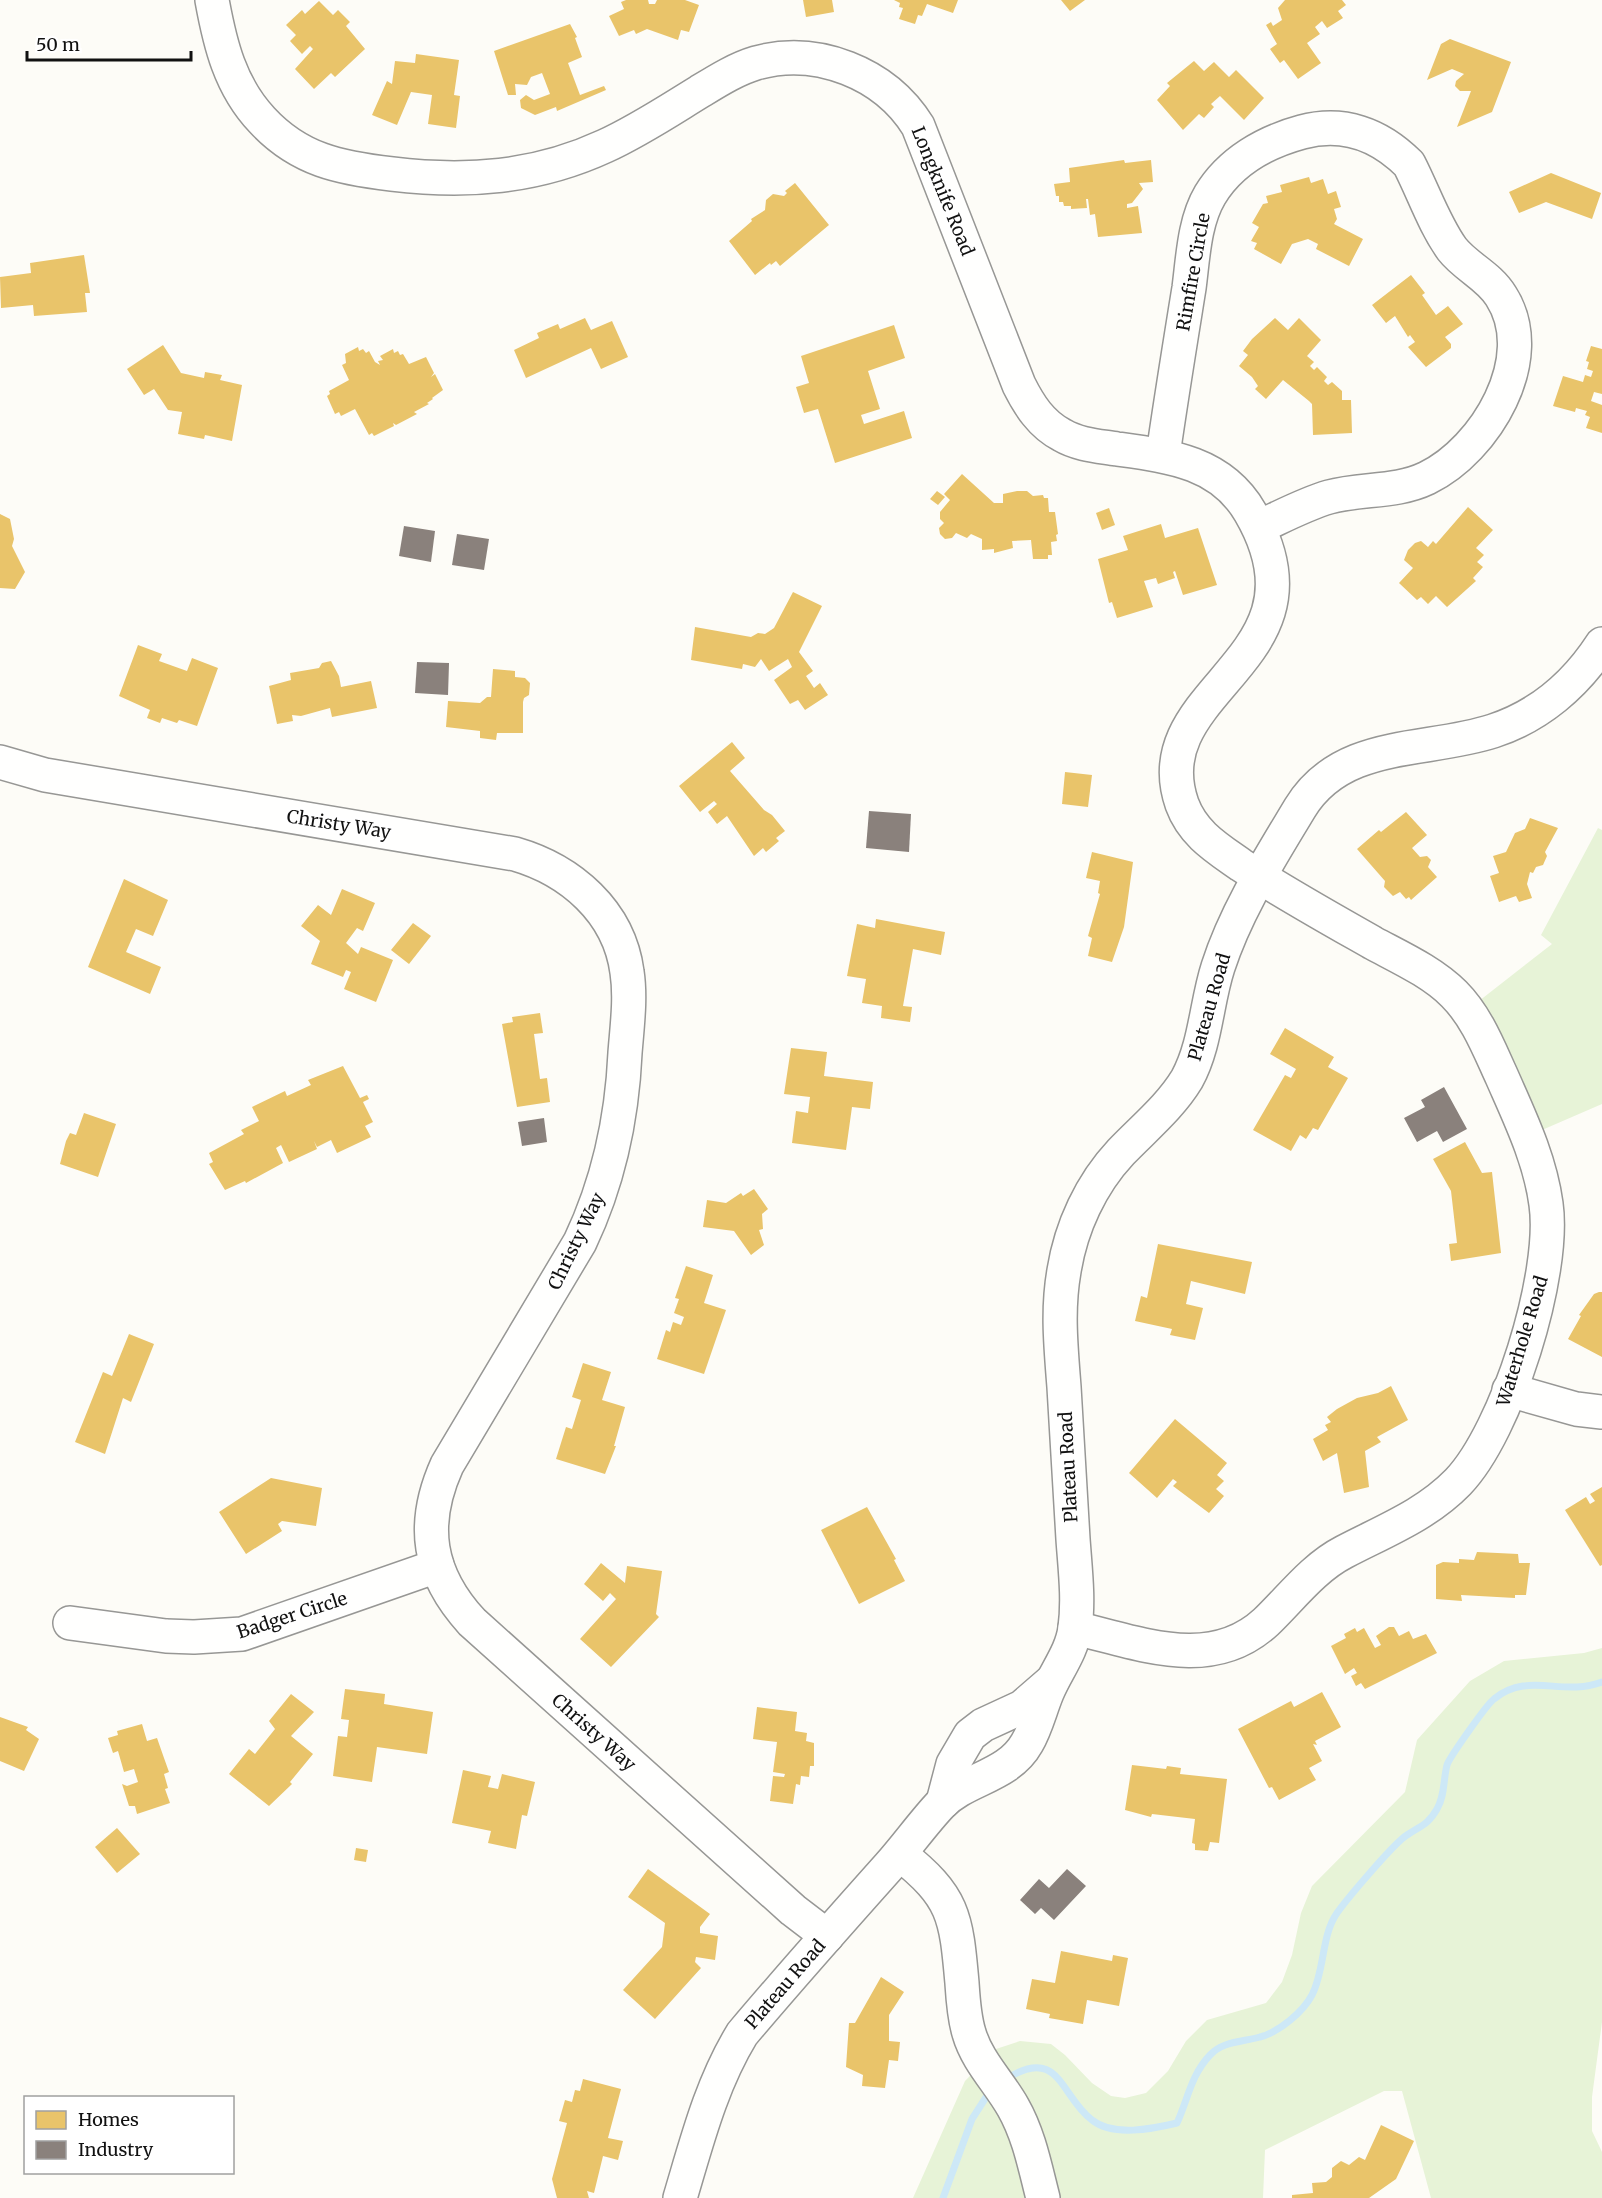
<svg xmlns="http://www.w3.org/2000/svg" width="1602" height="2198" font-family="Merriweather,serif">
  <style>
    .green { fill: #e7f3d7 }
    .homes { fill: #e9c46a }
    .industry { fill: #8a817c }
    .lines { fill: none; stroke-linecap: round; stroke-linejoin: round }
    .stream { stroke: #cde8f7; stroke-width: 7 }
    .minor-casing { stroke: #979795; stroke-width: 36 }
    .minor { stroke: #fffffe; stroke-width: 33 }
    .labels { text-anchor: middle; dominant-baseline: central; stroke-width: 6; stroke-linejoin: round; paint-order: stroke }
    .street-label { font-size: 18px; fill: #111; stroke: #fff }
  </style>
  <rect width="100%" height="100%" fill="#fdfcf7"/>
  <!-- green -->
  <g class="green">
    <polygon points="1598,828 1602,830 1602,1104 1542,1130 1479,1001 1552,944 1541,935"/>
    <polygon points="1602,1648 1602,2022 1592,2097 1592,2131 1602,2152 1602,2198 1431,2198 1402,2091 1384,2091 1265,2150 1263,2198 913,2198 965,2081 996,2049 1020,2041 1051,2044 1065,2055 1092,2083 1111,2096 1125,2098 1146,2093 1168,2071 1186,2041 1207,2020 1266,2003 1282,1982 1292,1955 1301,1913 1312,1886 1405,1792 1417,1740 1470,1681 1504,1661 1584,1653"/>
  </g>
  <!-- homes -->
  <g class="homes">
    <polygon points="626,0 648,0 649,4 655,4 657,0 685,0 699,5 689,32 681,30 678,40 647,29 636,34 634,30 619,36 609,16 624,9 621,2"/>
    <polygon points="803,0 832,0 834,12 806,17"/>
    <polygon points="894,0 958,0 953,13 927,4 922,16 918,15 915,24 899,19 903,8 899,7 900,3"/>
    <polygon points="1061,0 1085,0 1070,11"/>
    <polygon points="1285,0 1342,0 1346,5 1338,11 1343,18 1327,28 1322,21 1315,27 1320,34 1307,43 1321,63 1298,79 1284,60 1280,63 1270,49 1277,44 1266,25 1271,22 1273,26 1282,20 1278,8"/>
    <polygon points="319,1 333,15 338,10 350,22 346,26 365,49 335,77 331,73 314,89 295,69 313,49 310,46 302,54 290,41 296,35 286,25 302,10 305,14"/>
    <polygon points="570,24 577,37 575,38 582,57 568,63 580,95 604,86 606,90 557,111 556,107 535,115 521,108 520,100 526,95 534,100 550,94 542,73 531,77 527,85 515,84 516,95 508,95 494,51"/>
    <polygon points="1450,39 1511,62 1492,112 1457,127 1471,91 1460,91 1455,86 1456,81 1464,74 1452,69 1427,80 1441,44"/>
    <polygon points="416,54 459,60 454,95 460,96 456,128 428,124 432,95 411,92 397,125 372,115 387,81 392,84 395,61 415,63"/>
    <polygon points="1194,61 1204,71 1214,62 1229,77 1236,70 1264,98 1244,120 1220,96 1211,104 1214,107 1204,118 1199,114 1183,130 1157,100 1170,86 1167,83"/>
    <polygon points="1124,160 1125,163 1151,160 1153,182 1139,183 1143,189 1132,203 1127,204 1127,208 1138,206 1142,233 1098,237 1095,214 1090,215 1088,199 1086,199 1087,208 1071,209 1071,206 1064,206 1063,202 1059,202 1059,196 1056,196 1054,184 1070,182 1069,168"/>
    <polygon points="1551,173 1601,193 1592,219 1546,202 1519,213 1509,192"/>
    <polygon points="1309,177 1311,183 1323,179 1328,194 1336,191 1341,207 1334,209 1337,219 1334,224 1363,239 1349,266 1316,249 1318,244 1308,239 1292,244 1281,264 1254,249 1257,243 1251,241 1259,227 1252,223 1263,204 1268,203 1266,196 1282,192 1280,185"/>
    <polygon points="795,183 829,225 780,266 776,261 771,265 770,263 755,275 729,241 752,221 751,219 765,210 766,200 773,194 784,196 787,193 785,191"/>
    <polygon points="84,255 90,293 85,293 87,312 34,316 33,305 1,308 0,277 31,273 30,263"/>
    <polygon points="1411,275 1425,293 1422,295 1436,315 1448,306 1463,324 1445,337 1451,344 1451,348 1426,367 1408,347 1415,342 1410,335 1408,337 1395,316 1386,323 1372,305"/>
    <polygon points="585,318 591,330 612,321 628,357 601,369 591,348 526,378 514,350 539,338 537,333 558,324 560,329"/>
    <polygon points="1275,318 1288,330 1299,318 1321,340 1307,356 1314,362 1310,366 1314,370 1317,367 1327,377 1324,381 1328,385 1332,382 1342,391 1342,400 1351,400 1352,433 1313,435 1312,404 1309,401 1283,380 1266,399 1255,389 1258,386 1252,377 1239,366 1248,355 1243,351 1252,339"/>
    <polygon points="894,325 905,358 868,371 880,409 861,415 864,424 904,411 912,438 835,463 818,409 804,413 796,387 809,383 801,356"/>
    <polygon points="163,345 181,373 204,378 205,372 222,375 220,380 242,385 232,441 205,435 204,439 178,434 182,412 168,410 154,389 144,395 127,369"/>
    <polygon points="1591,346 1602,349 1602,394 1594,392 1591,401 1602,405 1602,433 1586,428 1590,417 1585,415 1587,411 1576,408 1575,412 1553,406 1563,376 1583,382 1585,375 1591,377 1593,371 1587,369 1589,362 1586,361"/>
    <polygon points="358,347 359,351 363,349 366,353 369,351 375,362 380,365 378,361 383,360 380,356 393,349 394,353 398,351 400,355 403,354 409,364 426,357 434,373 431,377 435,374 443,390 432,398 433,399 427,403 429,404 414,412 417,414 396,425 393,423 394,426 374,436 372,433 369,435 355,409 341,416 339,412 335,414 327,396 330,394 329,391 349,380 342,365 346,363 345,354"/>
    <polygon points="962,474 994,503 1003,503 1003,494 1017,491 1027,491 1033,496 1043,495 1044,498 1048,498 1049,512 1055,512 1058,534 1056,535 1057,541 1051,542 1052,555 1048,555 1048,559 1033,559 1031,540 1012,541 1013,548 994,553 994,549 982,550 982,539 971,534 967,538 956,533 952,538 945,539 940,534 939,528 944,523 940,519 940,512 950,500 944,494"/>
    <polygon points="937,491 945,497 938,505 930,499"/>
    <polygon points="1468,507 1493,530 1476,548 1484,555 1477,562 1483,567 1473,578 1476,581 1447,607 1436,596 1428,604 1421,597 1417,600 1399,583 1413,568 1404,560 1408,550 1415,543 1421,541 1428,547 1433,541 1436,544"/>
    <polygon points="1109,508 1115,525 1102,530 1096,513"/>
    <polygon points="0,514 10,519 14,539 12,546 25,572 15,589 0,588"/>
    <polygon points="1161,524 1165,538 1198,528 1217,585 1183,595 1175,571 1173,572 1175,578 1158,584 1156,578 1144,581 1153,607 1117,618 1112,602 1109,603 1098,559 1128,550 1123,536"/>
    <polygon points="793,592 822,606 799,652 813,671 806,676 814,688 820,683 828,695 805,710 798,700 790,704 774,680 792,667 788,659 769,671 761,659 755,667 743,664 742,669 691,660 695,627 751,637 758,633 765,634 774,628"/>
    <polygon points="138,645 162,654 159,661 187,671 192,658 218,668 197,726 179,720 177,723 162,718 160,723 147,718 150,710 119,696"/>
    <polygon points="331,661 339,676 341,687 371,681 377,708 332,717 330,708 301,716 292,715 293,721 277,724 269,686 291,680 290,673 319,668 322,663"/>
    <polygon points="493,669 515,671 515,677 525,678 530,683 529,695 524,698 523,702 523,733 497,733 496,740 480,738 480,731 446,727 448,701 480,703 487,697 491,697"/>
    <polygon points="732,742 745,758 730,771 764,810 772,815 785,831 776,838 779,841 766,852 763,848 754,856 727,816 717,824 708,812 717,804 714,801 700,812 679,786"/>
    <polygon points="1065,772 1092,775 1088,807 1062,804"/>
    <polygon points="1406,812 1427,835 1412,848 1420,857 1427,856 1431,860 1428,867 1437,877 1411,900 1409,897 1406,899 1400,892 1393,896 1384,887 1385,881 1357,849 1379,830 1381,832"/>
    <polygon points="1530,818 1558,828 1545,852 1547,856 1543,865 1536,867 1533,873 1530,872 1527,884 1532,898 1519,902 1516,896 1499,902 1490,876 1499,873 1493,856 1506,852 1515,833 1525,829"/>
    <polygon points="1092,852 1133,862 1124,927 1112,962 1088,956 1092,938 1088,936 1100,894 1098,893 1100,881 1086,878"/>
    <polygon points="124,879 168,900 153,936 136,929 126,952 161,967 150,994 88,967"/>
    <polygon points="342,889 375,903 363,931 357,928 346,943 358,954 361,947 393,960 376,1002 344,989 351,972 346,970 343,977 311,964 320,941 301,926 318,905 331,915"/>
    <polygon points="876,919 945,932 941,955 913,949 903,1006 912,1007 910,1022 881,1018 882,1006 862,1003 866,979 847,976 857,924 875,928"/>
    <polygon points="413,923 431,936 409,964 391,950"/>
    <polygon points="540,1013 543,1033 534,1034 540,1079 547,1078 550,1102 517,1107 502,1024 513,1022 512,1017"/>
    <polygon points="1285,1028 1334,1057 1328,1067 1348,1078 1318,1130 1313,1128 1306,1139 1300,1135 1291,1151 1253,1130 1285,1075 1291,1078 1296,1069 1270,1054"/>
    <polygon points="791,1048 827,1052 824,1076 873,1082 870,1109 852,1107 846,1150 792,1143 796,1111 808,1113 810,1097 784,1094"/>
    <polygon points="343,1066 360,1098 367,1095 369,1099 363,1102 373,1122 365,1126 371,1137 337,1153 331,1140 317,1147 314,1141 317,1149 289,1162 281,1145 276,1148 283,1163 246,1183 245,1181 225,1190 209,1164 213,1162 209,1153 244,1134 241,1130 259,1121 252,1107 285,1091 287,1096 311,1085 308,1080"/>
    <polygon points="84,1113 116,1124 98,1177 60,1164 66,1141 70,1133 76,1135"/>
    <polygon points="1465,1142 1482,1173 1492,1172 1501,1253 1451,1261 1449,1244 1457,1243 1451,1191 1433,1159"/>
    <polygon points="754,1189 768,1209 762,1214 763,1229 759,1230 764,1245 751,1255 734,1231 703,1227 707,1200 726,1203 741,1193 743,1196"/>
    <polygon points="1158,1244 1252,1262 1245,1294 1191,1281 1186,1304 1203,1308 1195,1340 1170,1335 1172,1329 1135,1321 1141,1296 1147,1298"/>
    <polygon points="686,1266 713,1275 704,1303 726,1310 704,1374 657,1359 666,1330 670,1332 673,1322 681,1325 684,1317 674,1313 679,1299 675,1298"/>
    <polygon points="1599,1292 1602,1292 1602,1357 1568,1339 1581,1316 1579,1315 1594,1294"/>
    <polygon points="129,1334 154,1344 131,1402 123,1398 105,1454 75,1442 103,1372 112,1376"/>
    <polygon points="583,1363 611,1372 602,1400 625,1407 614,1446 616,1446 605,1474 556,1459 566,1427 572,1429 581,1400 572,1397"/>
    <polygon points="1391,1386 1408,1420 1377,1437 1381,1442 1365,1451 1369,1487 1344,1493 1337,1453 1323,1461 1313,1439 1328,1430 1325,1425 1331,1422 1327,1417 1337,1409 1357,1398 1378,1393"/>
    <polygon points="1175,1419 1227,1463 1217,1475 1224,1481 1216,1489 1224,1496 1209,1513 1173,1486 1177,1482 1173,1479 1157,1498 1129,1473"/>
    <polygon points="271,1478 322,1488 316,1526 282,1521 278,1524 282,1531 246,1554 219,1512"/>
    <polygon points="1602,1487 1602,1565 1600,1566 1565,1510 1586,1497 1590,1504 1595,1501 1590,1494"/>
    <polygon points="867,1507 896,1559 894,1560 905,1581 859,1604 821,1530"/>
    <polygon points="1477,1552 1518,1554 1519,1563 1530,1563 1526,1595 1515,1595 1515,1598 1461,1595 1462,1601 1436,1599 1436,1565 1443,1562 1459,1563 1459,1559 1474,1560"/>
    <polygon points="601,1563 625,1583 627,1566 662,1571 656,1614 659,1617 611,1667 580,1639 616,1599 610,1593 603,1601 584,1584"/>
    <polygon points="1389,1627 1394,1627 1399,1636 1409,1631 1413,1639 1426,1634 1437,1653 1365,1689 1361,1683 1356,1686 1351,1676 1357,1673 1354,1668 1345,1674 1331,1646 1346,1638 1344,1634 1355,1628 1357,1632 1364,1628 1375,1648 1381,1645 1376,1636"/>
    <polygon points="345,1689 385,1694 384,1704 433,1712 427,1754 377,1747 372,1782 333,1776 338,1736 347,1737 349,1720 341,1719"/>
    <polygon points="1322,1692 1341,1727 1315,1741 1317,1745 1313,1744 1322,1761 1309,1768 1316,1780 1279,1800 1272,1787 1269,1788 1238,1729 1291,1701 1294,1707"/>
    <polygon points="291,1694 314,1712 291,1736 313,1754 290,1782 292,1784 269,1806 229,1774 249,1749 255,1754 275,1729 269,1721"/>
    <polygon points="757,1707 797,1712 795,1731 807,1733 806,1741 814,1743 814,1766 810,1766 809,1777 801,1776 800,1785 796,1784 793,1804 770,1801 773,1776 784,1777 785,1774 773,1772 777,1742 753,1739"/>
    <polygon points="0,1717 28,1727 26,1730 39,1739 24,1771 0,1761"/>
    <polygon points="142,1724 147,1741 157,1738 164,1758 169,1772 164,1774 168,1788 165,1789 170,1803 137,1814 135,1806 129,1806 122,1784 127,1786 138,1782 134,1769 124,1772 118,1751 113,1753 108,1738 118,1735 117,1731"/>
    <polygon points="1132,1765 1166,1769 1167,1766 1181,1768 1180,1774 1227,1779 1219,1843 1210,1842 1208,1851 1195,1850 1195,1844 1192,1843 1195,1819 1152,1814 1151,1817 1125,1810"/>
    <polygon points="463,1770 491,1776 488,1787 498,1789 502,1774 535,1782 527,1816 522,1815 516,1849 488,1843 491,1831 452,1823"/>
    <polygon points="117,1828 140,1854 117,1873 95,1847"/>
    <polygon points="356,1848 368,1850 366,1862 354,1860"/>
    <polygon points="648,1869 710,1914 700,1927 700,1933 718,1936 715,1960 696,1957 695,1962 701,1968 655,2019 623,1990 662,1947 665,1923 628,1897"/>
    <polygon points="1061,1951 1112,1961 1113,1955 1128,1958 1119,2006 1087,2000 1083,2024 1049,2018 1050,2014 1026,2009 1032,1979 1055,1983"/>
    <polygon points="881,1977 904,1992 889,2015 889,2041 900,2042 898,2061 889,2060 885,2088 862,2086 863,2075 846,2067 849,2023 855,2023"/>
    <polygon points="583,2079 621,2089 608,2138 623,2141 618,2160 603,2156 594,2193 587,2191 589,2198 557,2198 552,2179 567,2123 559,2121 565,2100 572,2102 575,2090 580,2091"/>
    <polygon points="1381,2125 1414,2141 1396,2179 1369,2198 1292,2198 1292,2195 1313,2193 1312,2183 1326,2182 1332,2177 1332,2168 1341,2161 1349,2165 1359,2157 1365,2160"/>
  </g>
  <!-- industry -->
  <g class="industry">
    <polygon points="404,526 435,531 431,562 399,556"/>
    <polygon points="457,534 489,539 484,570 452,565"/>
    <polygon points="417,662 449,663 448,695 415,693"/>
    <polygon points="869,811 911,814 909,852 866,848"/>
    <polygon points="1444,1087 1467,1129 1443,1142 1437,1131 1417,1142 1404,1118 1425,1107 1421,1100"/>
    <polygon points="544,1118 547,1142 522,1146 518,1122"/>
    <polygon points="1067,1869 1086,1886 1054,1920 1041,1908 1035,1914 1020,1900 1039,1879 1049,1888"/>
  </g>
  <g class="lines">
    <!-- stream -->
    <g class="stream">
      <path d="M1006,2079C1060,2045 1060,2096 1092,2120C1113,2137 1152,2129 1177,2123C1188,2099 1191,2075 1210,2055C1223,2041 1243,2042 1260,2037C1279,2032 1303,2012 1312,1995C1325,1970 1321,1936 1337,1913C1347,1899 1394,1843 1407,1835C1420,1826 1428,1825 1437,1809C1445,1795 1443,1781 1447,1765C1449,1758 1487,1704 1494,1699C1528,1671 1562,1697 1602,1682"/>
      <polyline points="943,2198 972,2119 990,2091"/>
    </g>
    <!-- minor casing -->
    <g class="minor-casing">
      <g id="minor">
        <path d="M212,0C220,44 230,86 262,120C299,160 340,168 392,174C466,183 536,178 605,146C638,131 668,111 699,92C717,81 736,69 756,63C817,46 885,73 918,126L1019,385C1029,405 1041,424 1062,435C1079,445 1099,446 1117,449C1169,456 1221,462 1250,512C1337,661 1141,687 1182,804C1193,834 1217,848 1241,865C1284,893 1329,918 1373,943C1401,958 1432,972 1454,994C1477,1017 1489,1049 1502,1077C1520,1118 1540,1159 1546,1204C1556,1274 1507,1431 1458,1482C1426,1515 1384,1531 1344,1552C1313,1568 1291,1598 1266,1622C1211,1673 1140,1643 1075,1628"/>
        <path d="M1163,455C1171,399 1180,344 1189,288C1193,258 1194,222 1210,195C1230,162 1265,142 1302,132C1343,121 1379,134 1409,164C1423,191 1434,224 1452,249C1466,267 1489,276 1501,296C1541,358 1485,450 1427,478C1396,493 1362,488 1329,497C1305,504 1281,517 1259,527"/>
        <path d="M0,762L45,775L515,854C570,870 619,911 627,972C631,998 627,1027 625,1053C622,1120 609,1181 580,1242L447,1465C420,1525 428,1574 472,1622L793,1910L827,1936"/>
        <polyline points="1509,1390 1576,1409 1602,1412"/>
        <polyline points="70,1623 166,1636 194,1637 242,1634 437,1566"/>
        <polyline points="943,1802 953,1764 970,1735 983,1725 1022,1707 1052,1681"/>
        <path d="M900,1854C954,1897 956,1915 962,1983C963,1999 964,2017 969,2033C977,2061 999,2082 1013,2107C1029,2135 1035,2167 1043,2198"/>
        <path d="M680,2198C697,2141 711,2085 742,2034C790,1977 839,1922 889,1866C907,1846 923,1823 941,1804C966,1778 1008,1777 1027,1743C1036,1728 1040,1710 1047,1693C1056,1671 1072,1652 1075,1628C1079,1599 1075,1568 1073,1539C1070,1488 1067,1438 1064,1387C1061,1348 1057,1310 1064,1271C1071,1227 1091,1184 1121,1152C1144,1128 1170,1107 1187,1079C1206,1044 1206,1004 1218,967C1236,911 1270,858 1300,808C1342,739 1426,753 1493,731C1539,716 1576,684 1602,644"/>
      </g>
    </g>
    <!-- minor -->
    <use href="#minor" class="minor"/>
  </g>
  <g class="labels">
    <!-- street labels -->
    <g class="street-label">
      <text transform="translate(943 191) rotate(68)">Longknife Road</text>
      <text transform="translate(1193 272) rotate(-80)">Rimfire Circle</text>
      <text transform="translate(339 824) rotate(9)">Christy Way</text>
      <text transform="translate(1209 1007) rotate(-74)">Plateau Road</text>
      <text transform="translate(576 1241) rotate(-64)">Christy Way</text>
      <text transform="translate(1522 1341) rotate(-73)">Waterhole Road</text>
      <text transform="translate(1068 1467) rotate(-93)">Plateau Road</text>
      <text transform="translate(292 1615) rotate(-18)">Badger Circle</text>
      <text transform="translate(594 1732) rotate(42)">Christy Way</text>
      <text transform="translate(785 1984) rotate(-49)">Plateau Road</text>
    </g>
  </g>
  <!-- legend -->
  <rect x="24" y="2096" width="210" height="78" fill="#ffffff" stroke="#a0a0a0" stroke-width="1.5"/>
  <rect x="36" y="2111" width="30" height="18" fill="#e9c46a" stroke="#a0a0a0" stroke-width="1.5"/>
  <text x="78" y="2126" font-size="18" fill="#111111">Homes</text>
  <rect x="36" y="2141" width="30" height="18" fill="#8a817c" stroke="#a0a0a0" stroke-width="1.5"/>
  <text x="78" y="2156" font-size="18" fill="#111111">Industry</text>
  <!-- scale -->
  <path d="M27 51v9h164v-9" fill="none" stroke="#111111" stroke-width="3"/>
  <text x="36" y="51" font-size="18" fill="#111111" stroke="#ffffff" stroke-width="4.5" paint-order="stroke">50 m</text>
</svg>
